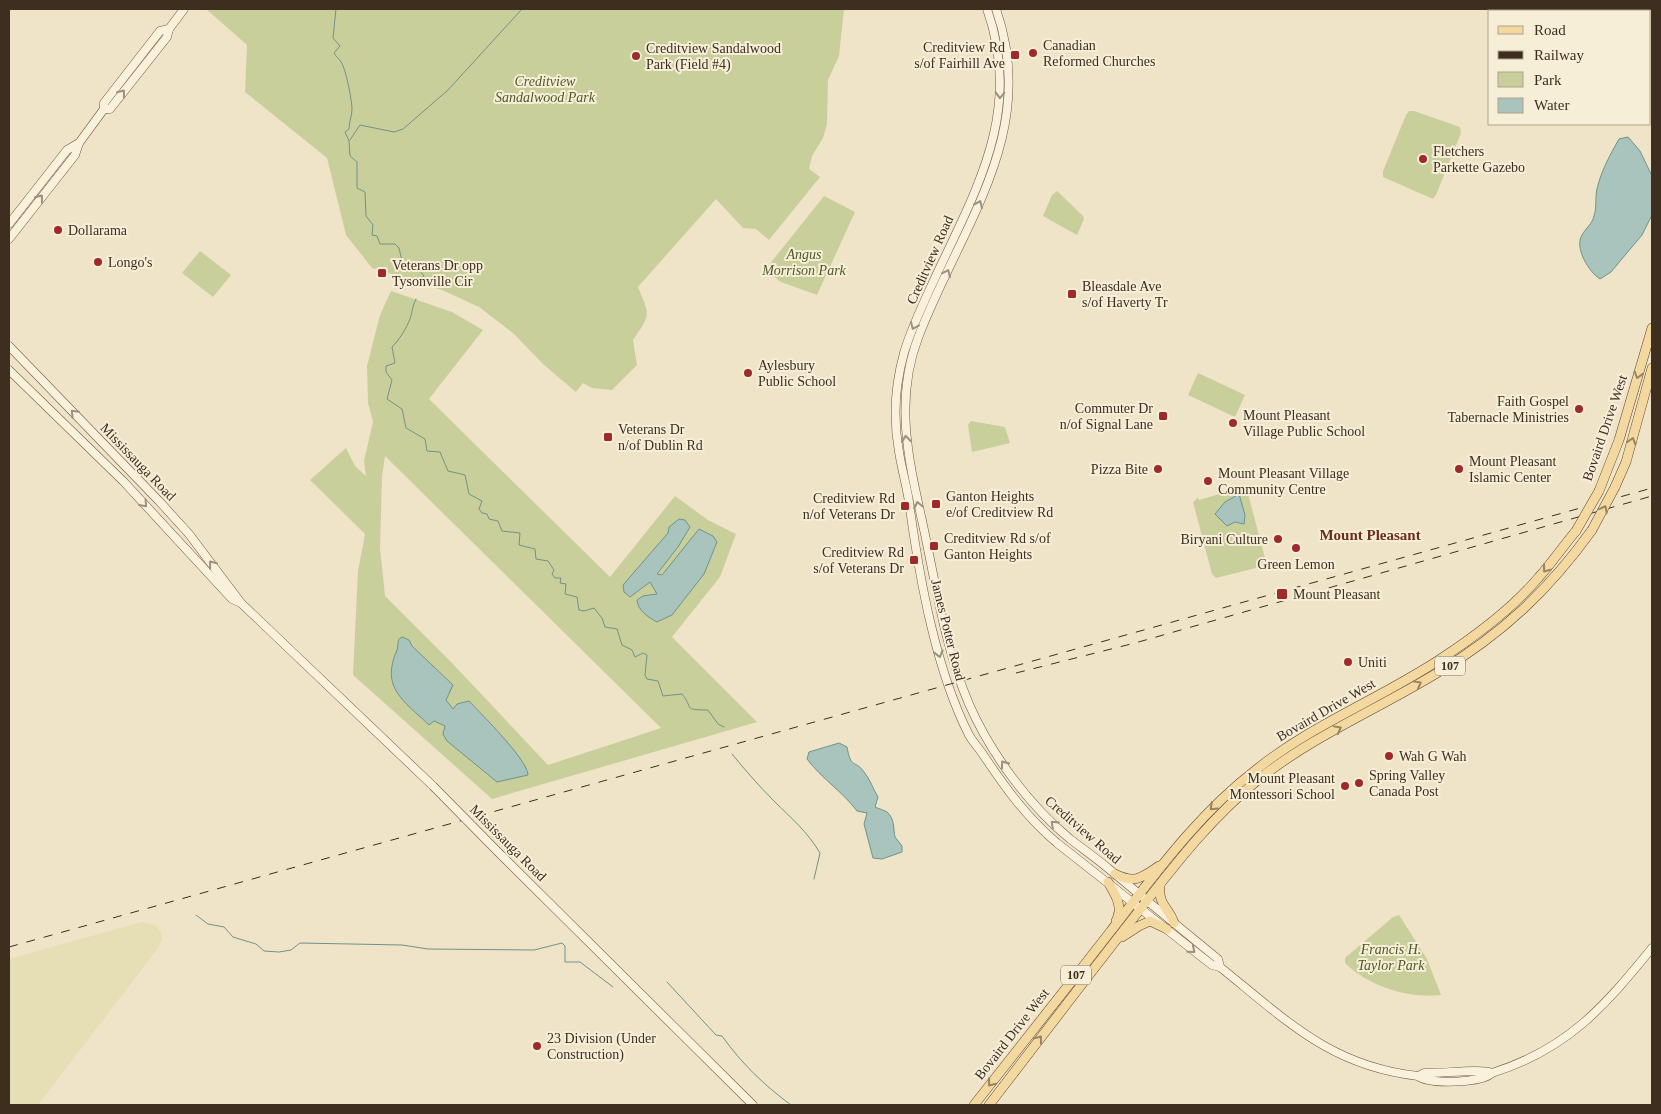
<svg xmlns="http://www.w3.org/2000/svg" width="1661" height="1114" font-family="'Times New Roman',serif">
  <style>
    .farmland { fill: #e6deb5 }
    .green { fill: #c9cf9b; fill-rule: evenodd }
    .water { fill: #a9c4bc; stroke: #6f938a }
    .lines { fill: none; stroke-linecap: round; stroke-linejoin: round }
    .stream { stroke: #6f938a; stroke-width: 1 }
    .secondary-casing { stroke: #6f573f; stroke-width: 9 }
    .primary-casing { stroke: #5b4430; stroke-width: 10 }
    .secondary { stroke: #faf1dc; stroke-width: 8 }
    .primary { stroke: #f3d9a0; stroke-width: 9 }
    .rail { stroke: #3d2e20; stroke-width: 1; stroke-dasharray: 9 9; stroke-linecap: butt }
    .secondary-bridge-casing { stroke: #6f573f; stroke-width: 9; stroke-linecap: butt }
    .primary-bridge-casing { stroke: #5b4430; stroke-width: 10; stroke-linecap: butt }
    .secondary-bridge { stroke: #faf1dc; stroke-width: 8 }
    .primary-bridge { stroke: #f3d9a0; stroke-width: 9 }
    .oneway { stroke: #9c907e }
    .oneway2 { stroke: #988460 }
    .poi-dot { fill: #9e2a2b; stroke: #f7eed8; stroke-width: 2 }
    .labels { text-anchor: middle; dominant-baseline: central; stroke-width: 4; stroke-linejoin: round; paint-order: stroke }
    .shield { fill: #f7eed8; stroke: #756857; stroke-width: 1 }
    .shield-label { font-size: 12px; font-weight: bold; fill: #3d2e20 }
    .poi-label { font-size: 14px; fill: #3d2e20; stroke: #f7eed8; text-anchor: start }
    .park-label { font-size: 14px; font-style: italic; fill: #4d5a26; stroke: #f7eed8 }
    .street-label { font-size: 14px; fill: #3d2e20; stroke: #f7eed8 }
    .neighbourhood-label { font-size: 15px; font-weight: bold; fill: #6b2e1e; stroke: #f7eed8 }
  </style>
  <rect width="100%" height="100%" fill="#f0e4c8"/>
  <!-- farmland -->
  <polygon class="farmland" points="142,922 155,925 161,932 162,939 158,948 38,1105 9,1105 9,959"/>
  <!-- green -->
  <g class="green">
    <path d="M206,9H844L839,56L828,80L827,124L823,138L812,156L809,169L820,177L769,240L756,229L743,228L716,199L638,287C650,316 651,314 633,340L637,365L612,390L592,388L583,383L576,392L543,364L513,333L479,307L442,290L372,268L346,235L327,158L245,92L247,45Z"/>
    <polygon points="1409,111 1414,111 1460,127 1461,133 1436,195 1433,199 1383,177 1383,171 1406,115"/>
    <polygon points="1057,191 1083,216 1084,219 1077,235 1043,216 1052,195"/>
    <polygon points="824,196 855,212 817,295 781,282 765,270"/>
    <polygon points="200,251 231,275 213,297 182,273"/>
    <path d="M391,291L452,312L483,330L429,399L610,577L675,496L708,520L736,534L720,577L672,637L757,722L492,799L353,675L358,571L365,534L310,480L346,448L355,466L366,476L364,461L373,422L368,403L367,366L380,315ZM385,456L661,728L548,765L452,663L385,596L380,548L382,477Z"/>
    <polygon points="1198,373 1245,395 1235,417 1188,395"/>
    <polygon points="971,421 1005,427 1010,443 972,452 968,425"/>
    <polygon points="1246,486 1266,562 1264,566 1216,578 1212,574 1193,502 1196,500 1197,497 1199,500"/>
    <path d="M1399,915L1427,959L1441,995C1409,999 1368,986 1345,963V958L1393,917Z"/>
  </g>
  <!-- water -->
  <g class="water">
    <path d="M1628,137L1640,151L1652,176V215L1642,235L1611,272L1600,279C1589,272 1574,248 1582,235C1586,228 1592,224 1594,216C1597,207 1595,197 1597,189C1601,171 1610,155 1619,139Z"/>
    <polygon points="1239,494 1245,515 1244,524 1235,522 1227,526 1215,514 1225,502"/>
    <path d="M679,519L685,520L690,527L678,547L657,574L662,575L699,529L713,536L717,542L704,574L672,615L657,622C648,617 638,611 637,600L643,596L657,594L650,582L630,597L624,592L623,585L668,533L669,527Z"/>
    <path d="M402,637L409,640L412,646L453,685L446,700L453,709L457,704L469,701C481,714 528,760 528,775L497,782L447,741L443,734L445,726L434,721L429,725C404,701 380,688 397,650C399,644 396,640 402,637Z"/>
    <path d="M839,743L847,747C851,770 855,759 864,772C870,779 873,789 878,797L875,807C879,809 884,810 887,812C895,819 893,828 895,837L902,846V852L882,859L873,858L864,824L867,813L857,811C842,791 822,779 807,759L809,752Z"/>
  </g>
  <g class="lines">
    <!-- stream -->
    <g class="stream">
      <path d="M336,9L333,38L340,46L334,53C336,57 339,58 341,62C346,69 352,101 352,109C352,116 349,122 349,129L345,132L349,141L350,156L357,162V188L365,192L366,216L373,225L372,235L377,236L380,244H395L399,248L402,261L411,269L419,270L424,276L422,280"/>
      <polyline points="350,140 360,125 394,132 403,129 448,90 522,9"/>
      <path d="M416,299C412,307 412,314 410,319C406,329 399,340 392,347L395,363L386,366V372L392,380L387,399L402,409L406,428L425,439L427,451L440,452L448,471L465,475L469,494L482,501L479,509L482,513L487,514L489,519L498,521L502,531L520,533L519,545L535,549L536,559L548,561L554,570L552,574L555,578H561L560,583L566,584L565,594L577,597L579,610L584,611L594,608L602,618L605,627L617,629L622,645L632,650L635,657L643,653L647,655L645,675L647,679L658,681L663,696L682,694C694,708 682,710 708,710L718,724L724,727"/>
      <path d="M732,754C745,770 759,786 774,801C791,818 807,831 820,853L814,879"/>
      <polyline points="196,915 208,924 224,927 233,937 256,944 264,951 279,952 291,950 300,943 402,945 428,949 534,950 562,943 565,946 565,962 580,962 613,987"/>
      <path d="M667,982L716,1035L722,1036C742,1064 764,1085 791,1105"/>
    </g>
    <!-- secondary casing -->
    <g class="secondary-casing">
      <g id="secondary">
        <path d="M987,9C1025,116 972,196 929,291C920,311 910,332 904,353C895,385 893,419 899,452C902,471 908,490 910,509C920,581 936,670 969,735C973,742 978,747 982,753C1004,786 1026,817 1057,843L1212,965L1220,967C1286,1020 1330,1066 1418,1076C1429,1085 1482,1083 1492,1073C1568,1049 1604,1007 1652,948"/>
        <path d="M996,9C1040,134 960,227 918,338C894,401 909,462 923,525C936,585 945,648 969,704C991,754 1028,804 1070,839C1083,849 1096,858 1109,869C1145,899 1181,929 1218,959L1220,967"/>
        <polyline points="104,109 110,109 167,37 169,29 184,9"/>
        <polyline points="9,224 67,150 79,143"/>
        <polyline points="9,239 75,155 79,143 104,109 104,103 160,31 169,29"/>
        <polyline points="9,346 159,501 189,534 241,603"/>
        <polyline points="9,370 124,482 232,599 241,603 433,786"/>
        <polyline points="501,855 753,1105"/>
        <path d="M1418,1076L1424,1073C1441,1074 1480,1068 1492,1073"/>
      </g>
    </g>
    <!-- primary casing -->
    <g class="primary-casing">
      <g id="primary">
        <polyline points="1615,487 1626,462 1652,368"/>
        <polyline points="1599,491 1619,440 1652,328"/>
        <path d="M1115,874C1135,884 1141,878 1159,866"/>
        <path d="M1108,882C1115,894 1124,907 1116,921"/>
        <path d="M1160,885C1158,906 1169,907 1174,923"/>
        <polyline points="1122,937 1139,926 1150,921 1167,929"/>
        <path d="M974,1105C1019,1048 1065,990 1110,932C1155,874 1198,814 1257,769C1313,724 1382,698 1442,658C1477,635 1512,609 1539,577C1552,563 1563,546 1576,531"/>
        <path d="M989,1105C1040,1039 1090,973 1142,907C1178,861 1213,816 1259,779C1313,736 1378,709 1437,673C1502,634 1548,591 1592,530"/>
      </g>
    </g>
    <!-- secondary -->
    <use href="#secondary" class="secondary"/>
    <!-- primary -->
    <use href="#primary" class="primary"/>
    <!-- rail -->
    <g class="rail">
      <polyline points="1016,673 1135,643 1652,496"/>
      <polyline points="9,947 1652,488"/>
    </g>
    <!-- secondary-bridge casing -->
    <g class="secondary-bridge-casing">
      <polyline id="secondary-bridge" points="433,786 501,855"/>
    </g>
    <!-- primary-bridge casing -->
    <g class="primary-bridge-casing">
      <g id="primary-bridge">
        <polyline points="1592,530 1615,487"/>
        <polyline points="1576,531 1599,491"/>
      </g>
    </g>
    <!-- secondary-bridge -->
    <use href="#secondary-bridge" class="secondary-bridge"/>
    <!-- primary-bridge -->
    <use href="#primary-bridge" class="primary-bridge"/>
  </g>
  <!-- one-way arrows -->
  <defs><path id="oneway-chevron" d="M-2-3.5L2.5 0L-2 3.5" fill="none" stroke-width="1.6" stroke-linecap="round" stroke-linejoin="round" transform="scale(1.25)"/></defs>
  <g class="oneway">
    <use href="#oneway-chevron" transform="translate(122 93) rotate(-52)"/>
    <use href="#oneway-chevron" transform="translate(1000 95) rotate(92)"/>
    <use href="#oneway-chevron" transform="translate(40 198) rotate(-52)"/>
    <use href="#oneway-chevron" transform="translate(979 204) rotate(-66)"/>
    <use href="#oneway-chevron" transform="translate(947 273) rotate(-65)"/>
    <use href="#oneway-chevron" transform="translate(914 326) rotate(113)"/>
    <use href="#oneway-chevron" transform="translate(74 413) rotate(-134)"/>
    <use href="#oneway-chevron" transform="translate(906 439) rotate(-96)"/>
    <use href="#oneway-chevron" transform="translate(144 504) rotate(48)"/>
    <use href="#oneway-chevron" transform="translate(918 505) rotate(-102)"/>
    <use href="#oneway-chevron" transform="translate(212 564) rotate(-128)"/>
    <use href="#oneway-chevron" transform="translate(939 654) rotate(76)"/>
    <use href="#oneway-chevron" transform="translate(1004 764) rotate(-126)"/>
    <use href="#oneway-chevron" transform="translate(1054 824) rotate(-137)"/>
    <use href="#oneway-chevron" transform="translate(1192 950) rotate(39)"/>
  </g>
  <g class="oneway2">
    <use href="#oneway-chevron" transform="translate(1638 375) rotate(107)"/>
    <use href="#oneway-chevron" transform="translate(1632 441) rotate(-73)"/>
    <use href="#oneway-chevron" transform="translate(1604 509) rotate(-62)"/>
    <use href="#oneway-chevron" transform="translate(1546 569) rotate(127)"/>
    <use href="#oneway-chevron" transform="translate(1418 684) rotate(-29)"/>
    <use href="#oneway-chevron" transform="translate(1338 729) rotate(-29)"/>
    <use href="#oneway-chevron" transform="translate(1213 807) rotate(136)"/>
    <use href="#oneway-chevron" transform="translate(1039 1039) rotate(-53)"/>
    <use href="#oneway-chevron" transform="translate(991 1083) rotate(128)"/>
  </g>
  <!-- markers -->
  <g class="poi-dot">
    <circle cx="1033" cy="53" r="5"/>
    <rect x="1010" y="50" width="10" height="10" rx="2.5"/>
    <circle cx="636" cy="56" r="5"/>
    <circle cx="1423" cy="159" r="5"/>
    <circle cx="58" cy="230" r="5"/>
    <circle cx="98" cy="262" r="5"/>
    <rect x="377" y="268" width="10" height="10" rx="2.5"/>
    <rect x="1067" y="289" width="10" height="10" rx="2.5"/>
    <circle cx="748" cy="373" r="5"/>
    <circle cx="1579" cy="409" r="5"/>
    <rect x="1158" y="411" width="10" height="10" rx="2.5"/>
    <circle cx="1233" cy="423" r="5"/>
    <rect x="603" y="432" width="10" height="10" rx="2.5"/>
    <circle cx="1158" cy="469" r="5"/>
    <circle cx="1459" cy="469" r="5"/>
    <circle cx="1208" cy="481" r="5"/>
    <rect x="931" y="499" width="10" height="10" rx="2.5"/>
    <rect x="900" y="501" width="10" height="10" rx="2.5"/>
    <circle cx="1278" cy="539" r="5"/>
    <rect x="929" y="541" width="10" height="10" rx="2.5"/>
    <circle cx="1296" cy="548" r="5"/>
    <rect x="909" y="555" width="10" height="10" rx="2.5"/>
    <rect x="1276" y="588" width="12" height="12" rx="2.5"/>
    <circle cx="1348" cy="662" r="5"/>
    <circle cx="1389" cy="756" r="5"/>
    <circle cx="1359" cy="783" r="5"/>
    <circle cx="1345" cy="786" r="5"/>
    <circle cx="537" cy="1046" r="5"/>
  </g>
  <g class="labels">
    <!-- shield labels -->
    <g class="shield">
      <rect x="1435" y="656.5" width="30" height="19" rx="4"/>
      <rect x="1061" y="965.5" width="30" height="19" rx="4"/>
    </g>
    <g class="shield-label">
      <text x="1450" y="666">107</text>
      <text x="1076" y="975">107</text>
    </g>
    <!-- poi labels -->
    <g class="poi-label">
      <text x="1043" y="45">Canadian<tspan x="1043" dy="16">Reformed Churches</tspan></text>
      <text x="1005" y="47" text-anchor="end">Creditview Rd<tspan x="1005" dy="16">s/of Fairhill Ave</tspan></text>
      <text x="646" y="48">Creditview Sandalwood<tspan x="646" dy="16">Park (Field #4)</tspan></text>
      <text x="1433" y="151">Fletchers<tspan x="1433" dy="16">Parkette Gazebo</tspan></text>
      <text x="68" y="230">Dollarama</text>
      <text x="108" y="262">Longo's</text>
      <text x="392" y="265">Veterans Dr opp<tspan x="392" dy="16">Tysonville Cir</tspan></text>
      <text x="1082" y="286">Bleasdale Ave<tspan x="1082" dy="16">s/of Haverty Tr</tspan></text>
      <text x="758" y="365">Aylesbury<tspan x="758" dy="16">Public School</tspan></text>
      <text x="1569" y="401" text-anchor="end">Faith Gospel<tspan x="1569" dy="16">Tabernacle Ministries</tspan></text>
      <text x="1153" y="408" text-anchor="end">Commuter Dr<tspan x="1153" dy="16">n/of Signal Lane</tspan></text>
      <text x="1243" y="415">Mount Pleasant<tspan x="1243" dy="16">Village Public School</tspan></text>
      <text x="618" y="429">Veterans Dr<tspan x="618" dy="16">n/of Dublin Rd</tspan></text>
      <text x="1469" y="461">Mount Pleasant<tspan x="1469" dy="16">Islamic Center</tspan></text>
      <text x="1148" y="469" text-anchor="end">Pizza Bite</text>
      <text x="1218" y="473">Mount Pleasant Village<tspan x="1218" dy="16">Community Centre</tspan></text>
      <text x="946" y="496">Ganton Heights<tspan x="946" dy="16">e/of Creditview Rd</tspan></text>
      <text x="895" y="498" text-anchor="end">Creditview Rd<tspan x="895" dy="16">n/of Veterans Dr</tspan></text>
      <text x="944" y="538">Creditview Rd s/of<tspan x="944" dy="16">Ganton Heights</tspan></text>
      <text x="1268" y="539" text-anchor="end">Biryani Culture</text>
      <text x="904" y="552" text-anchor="end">Creditview Rd<tspan x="904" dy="16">s/of Veterans Dr</tspan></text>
      <text x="1296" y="564" text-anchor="middle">Green Lemon</text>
      <text x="1293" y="594">Mount Pleasant</text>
      <text x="1358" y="662">Uniti</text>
      <text x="1399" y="756">Wah G Wah</text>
      <text x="1369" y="775">Spring Valley<tspan x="1369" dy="16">Canada Post</tspan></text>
      <text x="1335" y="778" text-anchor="end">Mount Pleasant<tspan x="1335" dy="16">Montessori School</tspan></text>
      <text x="547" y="1038">23 Division (Under<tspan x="547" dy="16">Construction)</tspan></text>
    </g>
    <!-- park labels -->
    <g class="park-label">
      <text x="545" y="81">Creditview<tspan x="545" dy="16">Sandalwood Park</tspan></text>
      <text x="804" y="254">Angus<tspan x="804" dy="16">Morrison Park</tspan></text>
      <text x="1391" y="949">Francis H.<tspan x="1391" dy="16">Taylor Park</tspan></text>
    </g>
    <!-- street labels -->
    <g class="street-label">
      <text transform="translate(930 260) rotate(-66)">Creditview Road</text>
      <text transform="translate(1605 428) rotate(-71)">Bovaird Drive West</text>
      <text transform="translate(138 462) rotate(46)">Mississauga Road</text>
      <text transform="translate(948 630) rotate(76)">James Potter Road</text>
      <text transform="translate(1326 710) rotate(-30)">Bovaird Drive West</text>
      <text transform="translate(1083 830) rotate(41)">Creditview Road</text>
      <text transform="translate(508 843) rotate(45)">Mississauga Road</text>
      <text transform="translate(1012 1034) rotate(-52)">Bovaird Drive West</text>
    </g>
    <!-- neighbourhood labels -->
    <g class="neighbourhood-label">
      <text x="1370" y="535">Mount Pleasant</text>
    </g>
  </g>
  <!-- border -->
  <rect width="1661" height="1114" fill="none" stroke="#3d2e20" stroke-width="20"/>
  <!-- legend -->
  <rect x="1488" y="10" width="162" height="115" fill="#f7eed8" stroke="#ada18e"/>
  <rect x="1498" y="26" width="25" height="8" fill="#f3d9a0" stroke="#ada18e"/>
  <text x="1534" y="35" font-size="15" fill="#3d2e20">Road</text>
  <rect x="1498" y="51" width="25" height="8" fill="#3d2e20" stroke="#ada18e"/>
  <text x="1534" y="60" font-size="15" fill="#3d2e20">Railway</text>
  <rect x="1498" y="72" width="25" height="15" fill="#c9cf9b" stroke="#ada18e"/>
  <text x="1534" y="85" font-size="15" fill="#3d2e20">Park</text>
  <rect x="1498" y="98" width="25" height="15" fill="#a9c4bc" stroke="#ada18e"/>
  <text x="1534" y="110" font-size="15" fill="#3d2e20">Water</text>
</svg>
